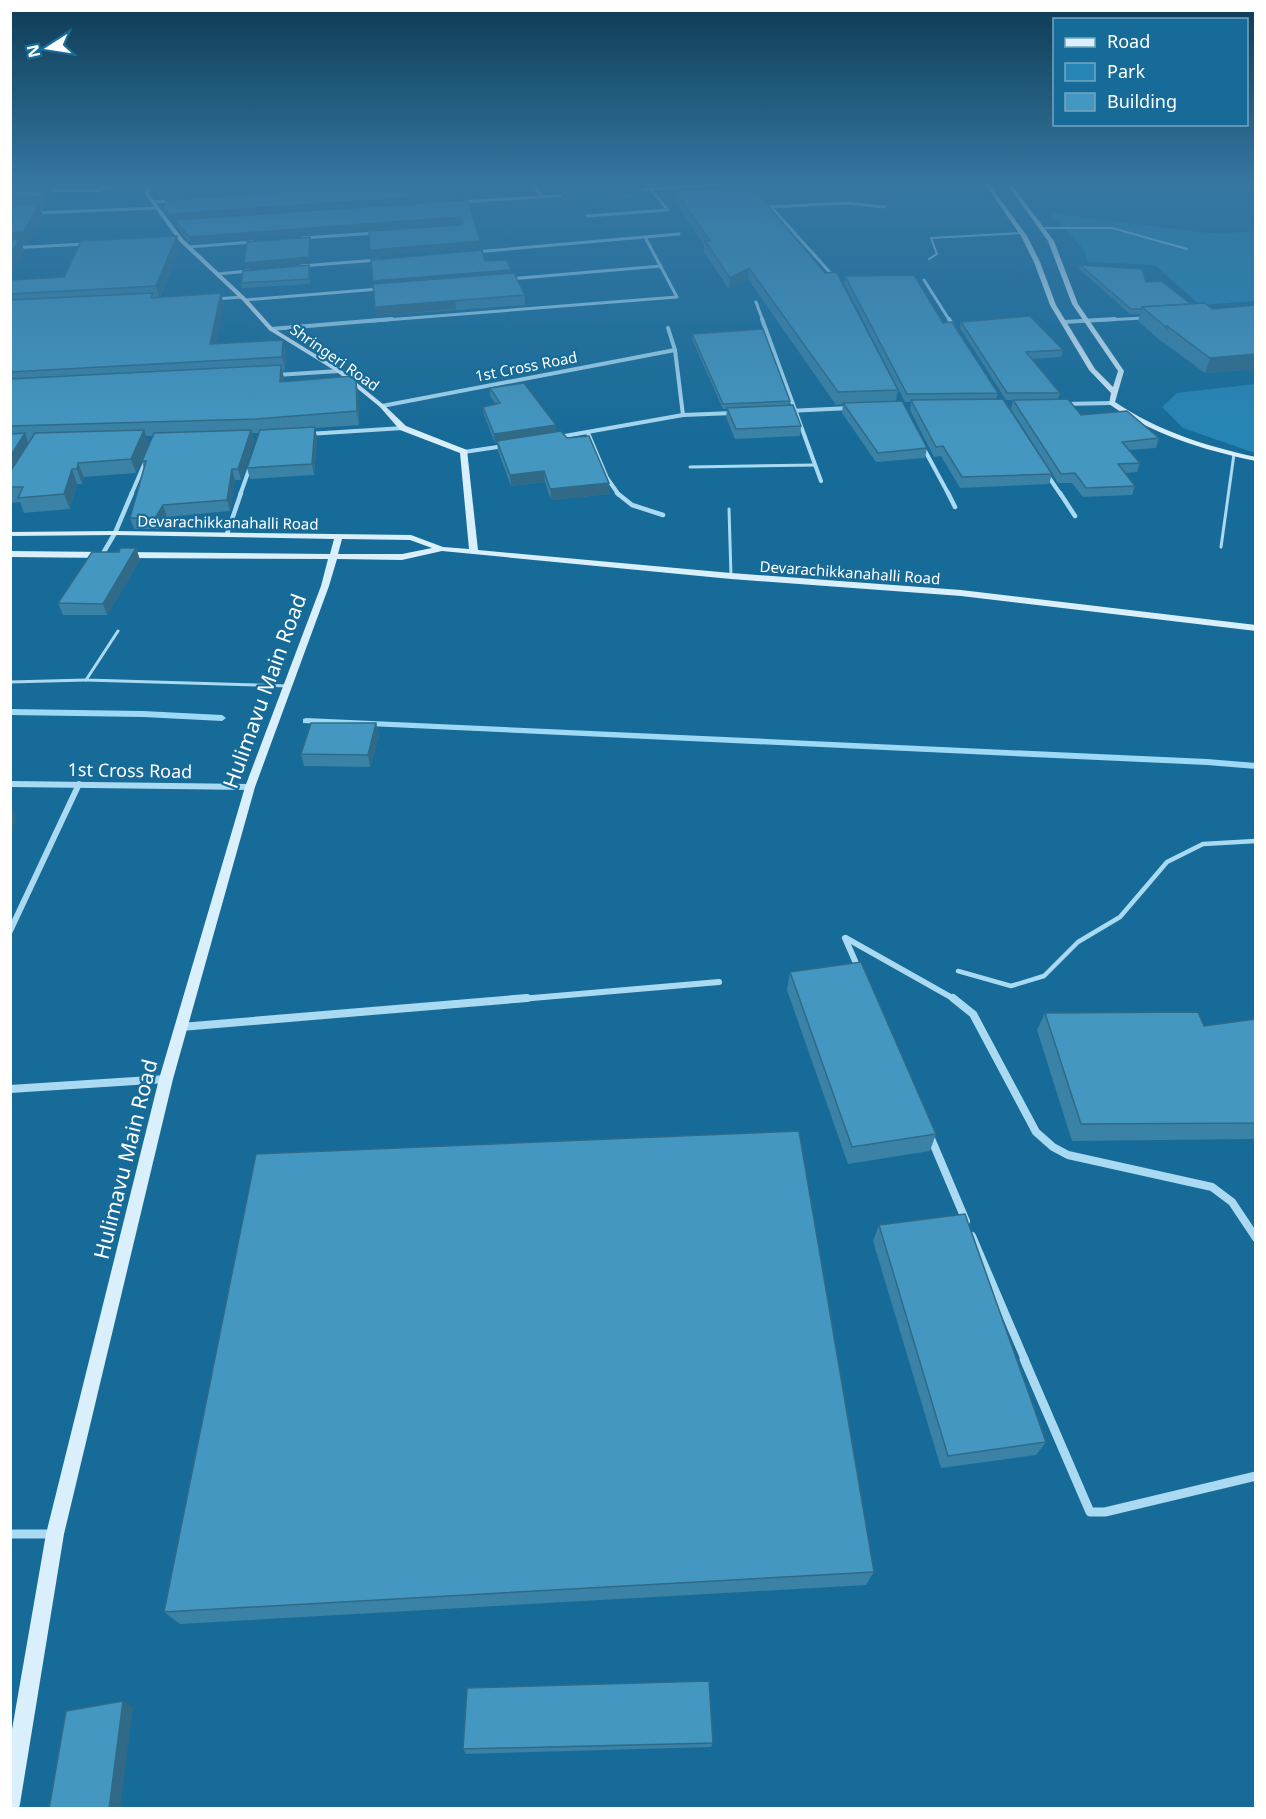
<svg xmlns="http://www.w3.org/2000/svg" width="1266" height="1819" font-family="'Noto Sans',sans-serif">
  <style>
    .green { fill: #2685b5 }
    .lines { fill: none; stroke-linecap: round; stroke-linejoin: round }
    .stream { fill: #9dd8f4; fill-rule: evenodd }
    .lane-far2 { stroke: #aadaf2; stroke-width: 2 }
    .lane-far1 { stroke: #aadaf2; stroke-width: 3 }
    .lane { stroke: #aadaf2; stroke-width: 4.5 }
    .street-far5 { stroke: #aadaf2; stroke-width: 3 }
    .street-far4 { stroke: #aadaf2; stroke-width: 4 }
    .street-far3 { stroke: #aadaf2; stroke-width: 4.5 }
    .street-far2 { stroke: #aadaf2; stroke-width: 6 }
    .street-far1 { stroke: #aadaf2; stroke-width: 8 }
    .street { stroke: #aadaf2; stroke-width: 9 }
    .secondary { fill: #d9f0fc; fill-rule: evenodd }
    .wall { fill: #3a82a6 }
    .shaded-wall { fill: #306a87 }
    .building { fill: #4497c1; stroke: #306a87; stroke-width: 1.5 }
    .labels { text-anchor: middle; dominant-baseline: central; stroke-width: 4.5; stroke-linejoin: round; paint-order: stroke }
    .far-street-label { font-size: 15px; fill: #fff; stroke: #176b98 }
    .street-label { font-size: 18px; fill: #fff; stroke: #176b98 }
    .near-street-label { font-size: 21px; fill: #fff; stroke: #176b98 }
  </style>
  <rect width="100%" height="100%" fill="#176b98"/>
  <!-- green -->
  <g class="green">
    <polygon points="1050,213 1208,233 1255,232 1255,301 1200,305 1155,265 1088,262 1084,250"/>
    <polygon points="1255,384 1255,453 1183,428 1162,407 1177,393"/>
  </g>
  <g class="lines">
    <!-- stream -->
    <g class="stream">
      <polygon points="10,709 143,711 222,715 226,718 222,721 143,717 10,715"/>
      <polygon points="306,718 1207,759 1256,763 1256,769 1207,765 303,723 303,719"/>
    </g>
    <!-- lane-far2 -->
    <g class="lane-far2">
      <polyline points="1040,228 1112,228 1187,249"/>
      <polyline points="929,259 937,254 931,238 1021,233"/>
    </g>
    <!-- lane-far1 -->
    <g class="lane-far1">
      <polyline points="690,467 815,465"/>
      <polyline points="729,509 731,576"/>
      <polyline points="1221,547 1234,454"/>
      <polyline points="118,631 86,680 289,686"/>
      <polyline points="10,682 86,680"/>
    </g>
    <!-- lane -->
    <polyline class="lane" points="958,971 1011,986 1044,976 1078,942 1120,917 1167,862 1203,844 1256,841"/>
    <!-- street-far5 -->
    <g class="street-far5">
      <polyline points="532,184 541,196"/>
      <polyline points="744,184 758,193"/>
      <polyline points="636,190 726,184"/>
      <polyline points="48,191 97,191 118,184"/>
      <polyline points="153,202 174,201"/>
      <polyline points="462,202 569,195"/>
      <polyline points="35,213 157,208"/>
      <polyline points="587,216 668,210 650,189"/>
      <polyline points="302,238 376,233"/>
      <polyline points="188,247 253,242"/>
      <polyline points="10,248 85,244"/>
      <polyline points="475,252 679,234"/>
      <polyline points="301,266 378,260"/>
      <polyline points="217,274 249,271"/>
      <polyline points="835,278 771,207 845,203 885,207"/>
      <polyline points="509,279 661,266"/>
      <polyline points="924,280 950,321"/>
      <polyline points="216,299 242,297"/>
      <polyline points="245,300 379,289"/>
      <polyline points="756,302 763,321"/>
      <polyline points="373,321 677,297 645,237"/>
      <polyline points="1085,321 1144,318"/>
    </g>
    <!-- street-far4 -->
    <g class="street-far4">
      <polyline points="762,319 821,481"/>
      <polyline points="949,319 954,328"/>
      <polyline points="1064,322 1115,319"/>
      <polyline points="668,328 675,350 683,415"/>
      <polyline points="271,329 392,319"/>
      <polyline points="276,375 339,371"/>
      <polyline points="1064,404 1111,403"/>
      <polyline points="382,406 675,350"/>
      <polyline points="788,411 850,408"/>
      <polyline points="588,433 607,478 619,495"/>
      <polyline points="308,434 403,428"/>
      <polyline points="559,437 683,415 733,413"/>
      <polyline points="923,447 949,495"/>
      <polyline points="464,452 504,446"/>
      <polyline points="1046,473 1061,495"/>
      <polyline points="131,495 146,460"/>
      <polyline points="240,495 250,467"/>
    </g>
    <!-- street-far3 -->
    <g class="street-far3">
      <polyline points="617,493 632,505 663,515"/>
      <polyline points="948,493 955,507"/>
      <polyline points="1060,493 1075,516"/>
      <polyline points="227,534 241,493"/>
      <polyline points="102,555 115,533 132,493"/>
    </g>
    <!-- street-far2 -->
    <g class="street-far2">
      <polyline points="10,784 250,787"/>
      <polyline points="10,931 79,784"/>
      <polyline points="845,938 859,970"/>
      <polyline points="846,938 956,1000"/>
      <polyline points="509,1000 719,982"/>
    </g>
    <!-- street-far1 -->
    <g class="street-far1">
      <polyline points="953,998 973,1014 1036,1132 1053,1147 1068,1155 1212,1187 1232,1202 1256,1238"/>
      <polyline points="181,1027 527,998"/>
      <polyline points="10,1089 166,1079"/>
      <polyline points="930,1136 966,1221"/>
      <polyline points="972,1236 1025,1360"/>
    </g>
    <!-- street -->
    <g class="street">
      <polyline points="1024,1359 1090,1512 1105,1512 1256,1476"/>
      <polyline points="10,1534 52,1534"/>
    </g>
    <!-- secondary -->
    <g class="secondary">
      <path d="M147,184H151L149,194L183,239L247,299L273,328L341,370L384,405L406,426L467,450L478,550L731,573L961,590L1256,625V631L961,596L731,579L442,551L402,560L337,559L329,586L255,787L173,1079L64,1534L20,1804L19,1808H10V1741L46,1534L159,1079L245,787L321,586L328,559L123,558L119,555L123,552L330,554L334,539L115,535L10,536V532L115,531L411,535L443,547L469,549L460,453L400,430L380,407L337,372L269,330L243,301L179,241L145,194ZM342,539L410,540L432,548L402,554H338Z"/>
      <path d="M985,184H989L1027,236L1040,262L1056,305L1095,369L1113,387L1118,371L1072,304L1048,241L1007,184H1011L1054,241L1078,304L1124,371L1115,402C1158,431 1205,446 1256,457V461C1203,450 1154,435 1109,404L1111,393L1089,370L1050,305L1034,262L1021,236Z"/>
      <polygon points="10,551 106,552 110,555 106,558 10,557"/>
    </g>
  </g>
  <!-- wall -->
  <g class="wall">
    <polygon points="10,184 60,184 58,186 52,186 54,194 47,208 40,208 43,216 28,243 22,244 24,251 10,277"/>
    <polygon points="555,184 636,184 636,187 644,191 643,198 563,203 562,199 561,192 558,192"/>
    <polygon points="675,191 898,390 896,401 927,448 925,458 876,462 842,413 843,404 836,405 748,279 729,289 704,252 704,245 675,201"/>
    <polygon points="466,194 466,198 171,219 165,212 164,207"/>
    <polygon points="468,200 480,247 371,257 460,225 460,223 190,243 176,226 175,220"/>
    <polygon points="177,236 180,248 160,297 221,293 224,306 216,343 283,340 286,353 285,370 282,370 284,381 358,392 359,425 315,428 317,438 314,475 250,479 247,468 259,433 252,433 254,441 241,480 235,480 230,511 167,517 159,529 134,529 130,518 144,469 142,461 153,436 146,436 149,444 136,473 84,477 82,484 77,484 70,509 24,513 20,502 10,503 10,280 64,277"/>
    <polygon points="485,261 511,270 511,273 525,295 525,305 376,316 373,284"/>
    <polygon points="1080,265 1146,282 1191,304 1212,309 1256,305 1256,369 1205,373 1163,342 1163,343 1138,321 1140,314 1130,314 1079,269"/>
    <polygon points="310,270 310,284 242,288 241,283"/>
    <polygon points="845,276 943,323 998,393 996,399 1052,474 1049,484 960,488 941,456 934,457 910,410 911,402 905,402 844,283"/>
    <polygon points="961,322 1063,350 1061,357 1032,359 1060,393 1058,399 1081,415 1159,438 1156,448 1129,450 1140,463 1137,472 1125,473 1135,486 1132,495 1083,497 1072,483 1058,483 1011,409 1013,400 1006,400 960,328"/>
    <polygon points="692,334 790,401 789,405 801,426 800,436 735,439 726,417 727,409 723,409 692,339"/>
    <polygon points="490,388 556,432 610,494 551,500 545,482 511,486 498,451 497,443 495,443 484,415 483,407 496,404 490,396"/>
    <polygon points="136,548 140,560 107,615 63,615 58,603 119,552"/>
    <polygon points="376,723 379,736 370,767 304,766 301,754"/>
    <polygon points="790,972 936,1134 930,1151 848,1164 787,990"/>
    <polygon points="1045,1013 1204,1026 1256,1019 1256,1139 1072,1141 1037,1030"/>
    <polygon points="879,1225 1046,1442 1036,1455 941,1468 873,1241"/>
    <polygon points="874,1572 866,1585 180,1624 164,1612"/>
    <polygon points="713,1743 711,1747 466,1754 463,1749"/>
  </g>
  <!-- shaded-wall -->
  <g class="shaded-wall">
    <polygon points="50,184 51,184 54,194 47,208 43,197"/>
    <polygon points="284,184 348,184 170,197 169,192"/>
    <polygon points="590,184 636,184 636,187 558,192 558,186"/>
    <polygon points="466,194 466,198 171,219 169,214"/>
    <polygon points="39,204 43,216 28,243 22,244 24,251 10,277 10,233"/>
    <polygon points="460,217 460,223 190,243 189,237"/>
    <polygon points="177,236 180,248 159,298 156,286"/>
    <polygon points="310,237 311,242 310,262 245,268 244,263"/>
    <polygon points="480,241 480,247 371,257 370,250"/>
    <polygon points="749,268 748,279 729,289 730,278"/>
    <polygon points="511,270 512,274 374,286 373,281"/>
    <polygon points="221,293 224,306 214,357 210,344"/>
    <polygon points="455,300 456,309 376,316 375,307"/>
    <polygon points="283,340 286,353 285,370 282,357"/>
    <polygon points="1256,354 1256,369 1205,373 1210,358"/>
    <polygon points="281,365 284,378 283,395 280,382"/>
    <polygon points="356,378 358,392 359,425 357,411"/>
    <polygon points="556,425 556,433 495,443 494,434"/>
    <polygon points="315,427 317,438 314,475 312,464"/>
    <polygon points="144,430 149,444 136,473 131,459"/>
    <polygon points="251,430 254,441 241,480 238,469"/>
    <polygon points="25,433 30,448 10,481 10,457"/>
    <polygon points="78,463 84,477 82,484 77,469"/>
    <polygon points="72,469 77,484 70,509 64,494"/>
    <polygon points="232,469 235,480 230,511 227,500"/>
    <polygon points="544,471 545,482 511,486 510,475"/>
    <polygon points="609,483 610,494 551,500 550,489"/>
    <polygon points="163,505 167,517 159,529 155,518"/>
    <polygon points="136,548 140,560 107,615 103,604"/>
    <polygon points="376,723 379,736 370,767 368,755"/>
    <polygon points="12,808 17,818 10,835 10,812"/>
    <polygon points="123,1701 133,1707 120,1809 109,1809"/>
  </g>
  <!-- building -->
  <g class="building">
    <polygon points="10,184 50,184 43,197 10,198"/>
    <polygon points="187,184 284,184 169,192 171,185"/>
    <polygon points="385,184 463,184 466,194 169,214 164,207 166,200"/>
    <polygon points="557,184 590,184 558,186"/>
    <polygon points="641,186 644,191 563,195 561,192"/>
    <polygon points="752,187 825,273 836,272 838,275 898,390 838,392 749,268 730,278 705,241 710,241 675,191"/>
    <polygon points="468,200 480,241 370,250 369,231 460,225 463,221 460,217 189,237 175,220"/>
    <polygon points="39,204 24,232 10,233 10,205"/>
    <polygon points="177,236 156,286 10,294 10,280 64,277 81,241"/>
    <polygon points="310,237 309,257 244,263 247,242"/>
    <polygon points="10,239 20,239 10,256"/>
    <polygon points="482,250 485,261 507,260 511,270 373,281 371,260"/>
    <polygon points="309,265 309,279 241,283 243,271"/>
    <polygon points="1080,265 1142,269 1146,282 1161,281 1191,304 1142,307 1142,309 1131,309"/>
    <polygon points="514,273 525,295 375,307 373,284"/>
    <polygon points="914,275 943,323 952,322 998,393 907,394 845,276"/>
    <polygon points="153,293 151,298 221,293 210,344 283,340 282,357 10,372 10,300"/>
    <polygon points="1205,303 1212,309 1256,305 1256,354 1210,358 1167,326 1167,328 1142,307"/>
    <polygon points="1030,316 1063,350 1026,352 1060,393 1007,393 961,322"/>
    <polygon points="763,329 790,401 723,404 692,334"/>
    <polygon points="281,365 280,382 353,376 356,378 357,411 256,419 10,426 10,379"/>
    <polygon points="524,383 556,425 494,434 483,407 500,403 490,388"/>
    <polygon points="1003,399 1052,474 962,477 943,446 936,447 911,400"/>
    <polygon points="1068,399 1081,415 1127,411 1159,438 1122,442 1140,463 1118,464 1135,486 1086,488 1075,473 1061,474 1013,400"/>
    <polygon points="902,401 927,448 878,453 843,403"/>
    <polygon points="793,405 801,426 736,429 727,408"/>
    <polygon points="315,427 312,464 247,468 260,430"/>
    <polygon points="144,430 131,459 78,463 77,469 72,469 64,494 18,498 23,487 10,487 10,472 35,433"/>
    <polygon points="251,430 238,469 232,469 227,500 163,505 155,518 130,518 146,461 142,461 154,433"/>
    <polygon points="561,431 567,438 589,436 609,483 550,489 544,471 510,475 497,441"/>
    <polygon points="25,433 10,457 10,434"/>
    <polygon points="120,548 136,548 103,604 58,603 92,552 119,552"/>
    <polygon points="311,723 376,723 368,755 301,754"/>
    <polygon points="861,962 936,1134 852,1147 790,972"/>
    <polygon points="1198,1012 1204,1026 1256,1019 1256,1123 1081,1124 1045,1013"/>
    <polygon points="799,1131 874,1572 164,1612 256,1154"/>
    <polygon points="965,1214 1046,1442 948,1456 879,1225"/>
    <polygon points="709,1681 713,1743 463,1749 467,1688"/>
    <polygon points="123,1701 109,1809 49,1809 66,1711"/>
  </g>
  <!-- sky -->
  <linearGradient id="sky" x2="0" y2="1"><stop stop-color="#0d3b54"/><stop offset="0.42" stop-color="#3677a2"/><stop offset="1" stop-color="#3677a2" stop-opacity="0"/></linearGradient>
  <rect width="1266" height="438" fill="url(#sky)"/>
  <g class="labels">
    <!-- far-street labels -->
    <g class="far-street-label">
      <text transform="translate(335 357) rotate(35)">Shringeri Road</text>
      <text transform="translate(526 366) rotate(-11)">1st Cross Road</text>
      <text transform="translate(228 522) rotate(1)">Devarachikkanahalli Road</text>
      <text transform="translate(850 572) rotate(4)">Devarachikkanahalli Road</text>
    </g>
    <!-- street labels -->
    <g class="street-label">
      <text transform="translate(130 770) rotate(1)">1st Cross Road</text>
    </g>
    <!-- near-street labels -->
    <g class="near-street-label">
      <text transform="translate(264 691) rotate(-70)">Hulimavu Main Road</text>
      <text transform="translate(125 1159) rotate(-76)">Hulimavu Main Road</text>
    </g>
  </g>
  <!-- border -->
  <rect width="1266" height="1819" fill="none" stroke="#ffffff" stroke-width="24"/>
  <!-- legend -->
  <rect x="1053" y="18" width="195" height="108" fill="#176b98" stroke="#74a6c1" stroke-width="1.5"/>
  <rect x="1065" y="38" width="30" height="9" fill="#d9f0fc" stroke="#74a6c1" stroke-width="1.5"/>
  <text x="1107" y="48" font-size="18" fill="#ffffff">Road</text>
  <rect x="1065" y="63" width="30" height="18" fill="#2685b5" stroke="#74a6c1" stroke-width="1.5"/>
  <text x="1107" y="78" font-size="18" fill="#ffffff">Park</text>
  <rect x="1065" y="93" width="30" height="18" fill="#4497c1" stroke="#74a6c1" stroke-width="1.5"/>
  <text x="1107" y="108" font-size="18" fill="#ffffff">Building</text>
  <!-- north arrow -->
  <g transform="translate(48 48) rotate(258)" stroke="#176b98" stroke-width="4.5" paint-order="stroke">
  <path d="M0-4.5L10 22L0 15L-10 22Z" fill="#ffffff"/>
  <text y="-9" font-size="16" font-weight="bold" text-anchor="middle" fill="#ffffff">N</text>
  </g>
</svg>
